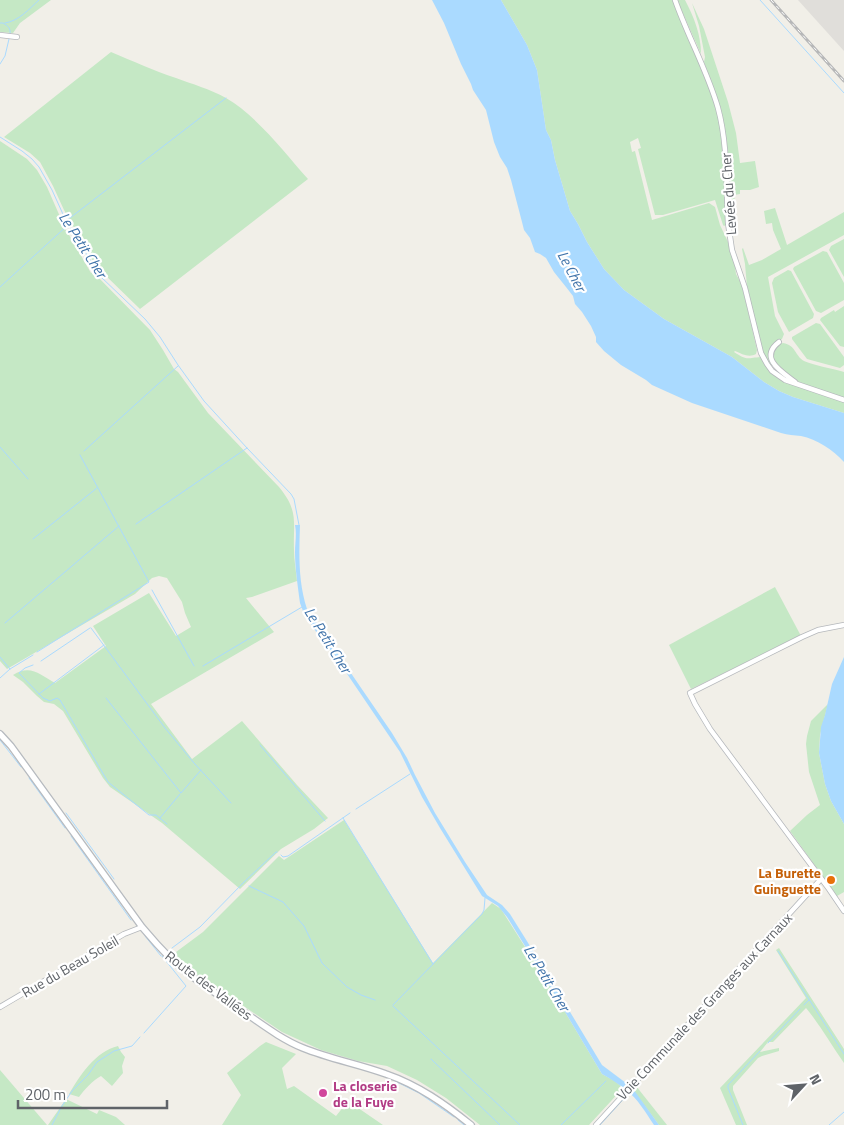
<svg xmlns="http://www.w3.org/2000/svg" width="844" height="1125" font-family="'Titillium Web',sans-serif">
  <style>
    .industrial { fill: #e0deda }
    .green { fill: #c5e8c5 }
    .water { fill: #aadaff }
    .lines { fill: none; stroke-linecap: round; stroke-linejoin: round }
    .stream { stroke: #aadaff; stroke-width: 1 }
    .minor-casing { stroke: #b5b8bc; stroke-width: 6 }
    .secondary-casing { stroke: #b6babf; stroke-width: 8 }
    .minor { stroke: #fff; stroke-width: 4.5 }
    .secondary { stroke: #fff; stroke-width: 5.5 }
    .rail-casing { stroke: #b6b7b8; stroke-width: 3 }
    .rail { stroke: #fff; stroke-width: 1; stroke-dasharray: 4; stroke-linecap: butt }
    .food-dot { fill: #e8710a; stroke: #fff; stroke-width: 2 }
    .hotel-dot { fill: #d1479c; stroke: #fff; stroke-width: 2 }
    .labels { text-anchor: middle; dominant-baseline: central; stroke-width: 4.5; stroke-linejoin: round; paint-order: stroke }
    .street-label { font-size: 14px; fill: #5f6368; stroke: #fff }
    .food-label { font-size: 14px; font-weight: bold; fill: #c56008; stroke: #fff; text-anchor: end }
    .hotel-label { font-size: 14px; font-weight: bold; fill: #b23c85; stroke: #fff; text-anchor: start }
    .water-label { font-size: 15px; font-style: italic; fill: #4174aa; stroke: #fff }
  </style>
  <rect width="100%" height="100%" fill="#f1efe8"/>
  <!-- industrial -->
  <polygon class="industrial" points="798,0 844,0 844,51"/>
  <!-- green -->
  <g class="green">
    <polygon points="0,0 51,0 20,23 13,33 0,32"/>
    <path d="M501,0H673C691,42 713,84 721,130C726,161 724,194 726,225L724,226L723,225L715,200L663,215H655L638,149L641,148L638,138L630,142L632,152L635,151L652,220L709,203L715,207L720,225L728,242L735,266L736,274L742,285L757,350L756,354C749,358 742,354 735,351L734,352C748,361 746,358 761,357L766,366L773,374L782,381L844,402V413L793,397L779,391L764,382L732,357L664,319L624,290L604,269L587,242L578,224L570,211L555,160L551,140L546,130L537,70L527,45Z"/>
    <path d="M677,0H685C694,17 701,35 701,54Z"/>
    <polygon points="692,3 704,29 728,102 736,133 740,163 755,161 759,187 750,190 740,190 740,194 734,195 735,202 729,202 728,164 715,93 704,62 705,57 699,26"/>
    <path d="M111,52C133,61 154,71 176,78C192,84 210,89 226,98C256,115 285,153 308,179L140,309L104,274L93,261L64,210L53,186L40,162L30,153L4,137Z"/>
    <path d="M0,141L27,159L37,170L47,187L65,228L91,273L93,272L150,330L163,350L174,369L178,372L208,413L279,487C299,511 293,522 294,550C294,560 296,571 297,581L252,597L246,598L274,632L151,704L192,759L242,721L297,785L328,818L314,829L281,849L240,889L162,823L110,787L103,778L63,711L54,704L44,702L37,696L23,682L13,675C31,664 40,675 55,683L106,646L93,626L149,593L176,636L191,627L185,613L182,602L167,578L159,576L152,578L135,594L7,669L0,661Z"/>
    <polygon points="775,208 787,245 844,212 844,235 768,277 775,316 784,334 782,339 770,348 769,357 772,366 770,365 762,351 747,287 745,264 742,249 743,248 749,265 762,260 781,249 773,230 772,223 766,224 764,211"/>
    <polygon points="844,239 844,277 829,250 831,246"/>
    <polygon points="823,251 827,252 844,283 844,300 821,313 816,311 793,269 794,267"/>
    <polygon points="788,270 791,271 814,314 813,318 789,332 778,312 772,283 774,278"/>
    <polygon points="844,306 844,347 840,346 820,320 821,318 834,310 835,312"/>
    <polygon points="816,323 820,324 844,357 844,365 840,368 807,359 792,339 792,337"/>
    <path d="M783,343C796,345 795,356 804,361C813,365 834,369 844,372V398L804,385C792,379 754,353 783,343Z"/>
    <polygon points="775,587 801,636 691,689 669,645"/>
    <polygon points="828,704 820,735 819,753 825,784 831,801 844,824 844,892 837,896 790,831 807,815 820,805 809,772 806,744 807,736 811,721"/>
    <polygon points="344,820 433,963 492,903 501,909 546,980 602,1074 615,1081 623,1088 589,1125 480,1125 446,1098 417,1080 387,1066 358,1061 321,1050 282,1032 199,976 176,957 176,952 203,932 279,856 284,860"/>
    <path d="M779,948L844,1049V1063C831,1045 821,1026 806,1008L773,1042H768L760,1052L779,1048V1051L762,1056L758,1058L733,1086V1090L747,1125H736L720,1088L806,998L776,950Z"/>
    <polygon points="266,1042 296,1054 282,1068 287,1089 294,1086 336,1116 348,1101 383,1125 222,1125 241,1095 227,1073 260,1046"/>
    <path d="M118,1046L121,1052L125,1057L122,1066L123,1073L112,1086L101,1076C92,1081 85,1089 79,1097L69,1094C80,1075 96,1051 118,1046Z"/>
    <polygon points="0,1070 47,1125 0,1125"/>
    <polygon points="636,1086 667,1125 659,1125 633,1090"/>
    <polygon points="66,1099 97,1114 99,1110 116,1117 125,1125 48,1125"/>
  </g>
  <!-- water -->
  <g class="water">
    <path d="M432,0H501L527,45L537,70L546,130L551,140L555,160L570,211L578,224L587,242L604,269L624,290L664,319L732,357L764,382L779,391L793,397L844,413V462C833,450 817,439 801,436C794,435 788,435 781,433L692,403L652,385L646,380L621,365L604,351L596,342V337L591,326L582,312L575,304L573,296L566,287L554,272L546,258L540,254L535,252L530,238L524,230L522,222L511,180L507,168L500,157L494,142L486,110L473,90L471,84L461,64L444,23Z"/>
    <path d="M295,525H300C299,552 298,582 307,609L392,733L407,758L415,775L435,813L465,862L487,895L502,905L510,914L540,962L602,1065L626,1083L631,1086L659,1125H654C646,1113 638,1099 626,1090C619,1084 611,1079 602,1074L546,980L507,917L498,906L482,896L440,828L422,797L400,752L337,659L320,638L303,611L300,603C298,587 295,569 295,552C295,543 297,534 295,525Z"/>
    <polygon points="844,657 844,824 831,801 825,784 819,753 821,727 825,715 832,684"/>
  </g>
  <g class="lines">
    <!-- stream -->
    <g class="stream">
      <polyline points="760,0 844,93"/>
      <path d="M0,23H3C8,26 11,28 10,35"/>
      <path d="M5,23C19,21 29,9 39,0"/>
      <polyline points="0,64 5,56 9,39"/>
      <polyline points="0,137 22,151 32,159 39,167 52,190 67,223 100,276 145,319 160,337 178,365 204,401 247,448 291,494 294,499 299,525"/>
      <polyline points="66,221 226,98"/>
      <polyline points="0,287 68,225"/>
      <polyline points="0,447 28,479"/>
      <polyline points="84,451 178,366"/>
      <polyline points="136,524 247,448"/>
      <polyline points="33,539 97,488"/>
      <polyline points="152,590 194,666"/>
      <polyline points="5,623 119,526"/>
      <polyline points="91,628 165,728 194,763 231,803"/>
      <polyline points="37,652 149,582 80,455"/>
      <polyline points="0,657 10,669"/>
      <polyline points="41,661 90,628"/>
      <polyline points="33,665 25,668 19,673 43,698 50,701 57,698 60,700 108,782 149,815 156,815 167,824"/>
      <polyline points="203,666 302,607"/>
      <polyline points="0,678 10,669 33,655"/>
      <polyline points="39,694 104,645"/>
      <polyline points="106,698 181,793 201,770"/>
      <polyline points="0,740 21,767"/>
      <polyline points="260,745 325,821"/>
      <polyline points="29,778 65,828"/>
      <polyline points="356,809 410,774"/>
      <polyline points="66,813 114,879"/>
      <polyline points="160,818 180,794"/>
      <polyline points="343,818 433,964"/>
      <polyline points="71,836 131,920"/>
      <polyline points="281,855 283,857 288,856 350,813"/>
      <polyline points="249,886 283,902 304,926 322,963 347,987 361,995 375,1000"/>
      <polyline points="145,936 161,956"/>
      <polyline points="172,948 200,927 244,882 276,852 277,852"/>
      <polyline points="778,951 844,1054"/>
      <polyline points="393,1005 482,914 484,910 485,898"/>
      <polyline points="804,1005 809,1000"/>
      <polyline points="393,1006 520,1125"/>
      <polyline points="144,1033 186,986 162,956"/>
      <polyline points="768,1043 800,1009"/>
      <polyline points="431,1059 500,1125"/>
      <polyline points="395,1081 419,1093 454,1117"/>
      <polyline points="458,1120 464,1125"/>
      <polyline points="52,1125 62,1106 72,1091 88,1075 97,1062 114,1051 132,1046 140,1037"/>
      <polyline points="561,1125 606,1081"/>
      <polyline points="600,1125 630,1092"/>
      <polyline points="743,1125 728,1088 728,1085 760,1051"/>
      <polyline points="829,1125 844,1112"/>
    </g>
    <!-- minor casing -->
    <g class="minor-casing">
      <g id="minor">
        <path d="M675,0C688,37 707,70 718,108C728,145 726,185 728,223L732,250L745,288L761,353L767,364L772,371L785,380L844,400"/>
        <polyline points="0,35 17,37"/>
        <path d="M779,342C758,358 782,372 795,382"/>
        <polyline points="844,625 818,630 802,637 690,693 695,704 710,729 829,889 844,911"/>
        <polyline points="0,1007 124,934 142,927"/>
        <polyline points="596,1125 821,879"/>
      </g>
    </g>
    <!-- secondary casing -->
    <g class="secondary-casing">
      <path id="secondary" d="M0,734L11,746L142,927C152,939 162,950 173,961C194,980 220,996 244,1012C263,1025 281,1039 303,1048C330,1059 359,1064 386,1074C418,1085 445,1104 471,1125"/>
    </g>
    <!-- minor -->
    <use href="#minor" class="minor"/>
    <!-- secondary -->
    <use href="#secondary" class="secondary"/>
    <!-- rail casing -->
    <g class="rail-casing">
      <polyline id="rail" points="771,0 844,81"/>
    </g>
    <!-- rail -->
    <use href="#rail" class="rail"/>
  </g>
  <!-- markers -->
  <circle class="food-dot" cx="831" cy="880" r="5"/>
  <circle class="hotel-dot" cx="323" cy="1093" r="5"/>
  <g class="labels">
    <!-- street labels -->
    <g class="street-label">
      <text transform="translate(728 194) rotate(-94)">Levée du Cher</text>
      <text transform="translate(70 966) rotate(-30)">Rue du Beau Soleil</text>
      <text transform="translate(209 985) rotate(37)">Route des Vallées</text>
      <text transform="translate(704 1006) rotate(-47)">Voie Communale des Granges aux Carnaux</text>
    </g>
    <!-- food labels -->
    <g class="food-label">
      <text x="821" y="872">La Burette<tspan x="821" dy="16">Guinguette</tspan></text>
    </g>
    <!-- hotel labels -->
    <g class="hotel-label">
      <text x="333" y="1085">La closerie<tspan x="333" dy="16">de la Fuye</tspan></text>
    </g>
    <!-- water labels -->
    <g class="water-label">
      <text transform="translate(83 245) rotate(57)">Le Petit Cher</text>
      <text transform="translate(572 271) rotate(62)">Le Cher</text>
      <text transform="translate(328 640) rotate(58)">Le Petit Cher</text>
      <text transform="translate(547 978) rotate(59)">Le Petit Cher</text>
    </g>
  </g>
  <!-- north arrow -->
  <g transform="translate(804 1085) rotate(64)" stroke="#ffffff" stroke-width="4" paint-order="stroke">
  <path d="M0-4L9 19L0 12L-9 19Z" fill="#5f6368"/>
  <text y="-8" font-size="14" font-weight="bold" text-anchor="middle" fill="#5f6368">N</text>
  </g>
  <!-- scale -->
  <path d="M18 1100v8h149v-8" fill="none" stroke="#5f6368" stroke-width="2.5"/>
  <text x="25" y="1100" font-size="15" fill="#5f6368" stroke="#ffffff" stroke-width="4" paint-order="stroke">200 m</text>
</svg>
